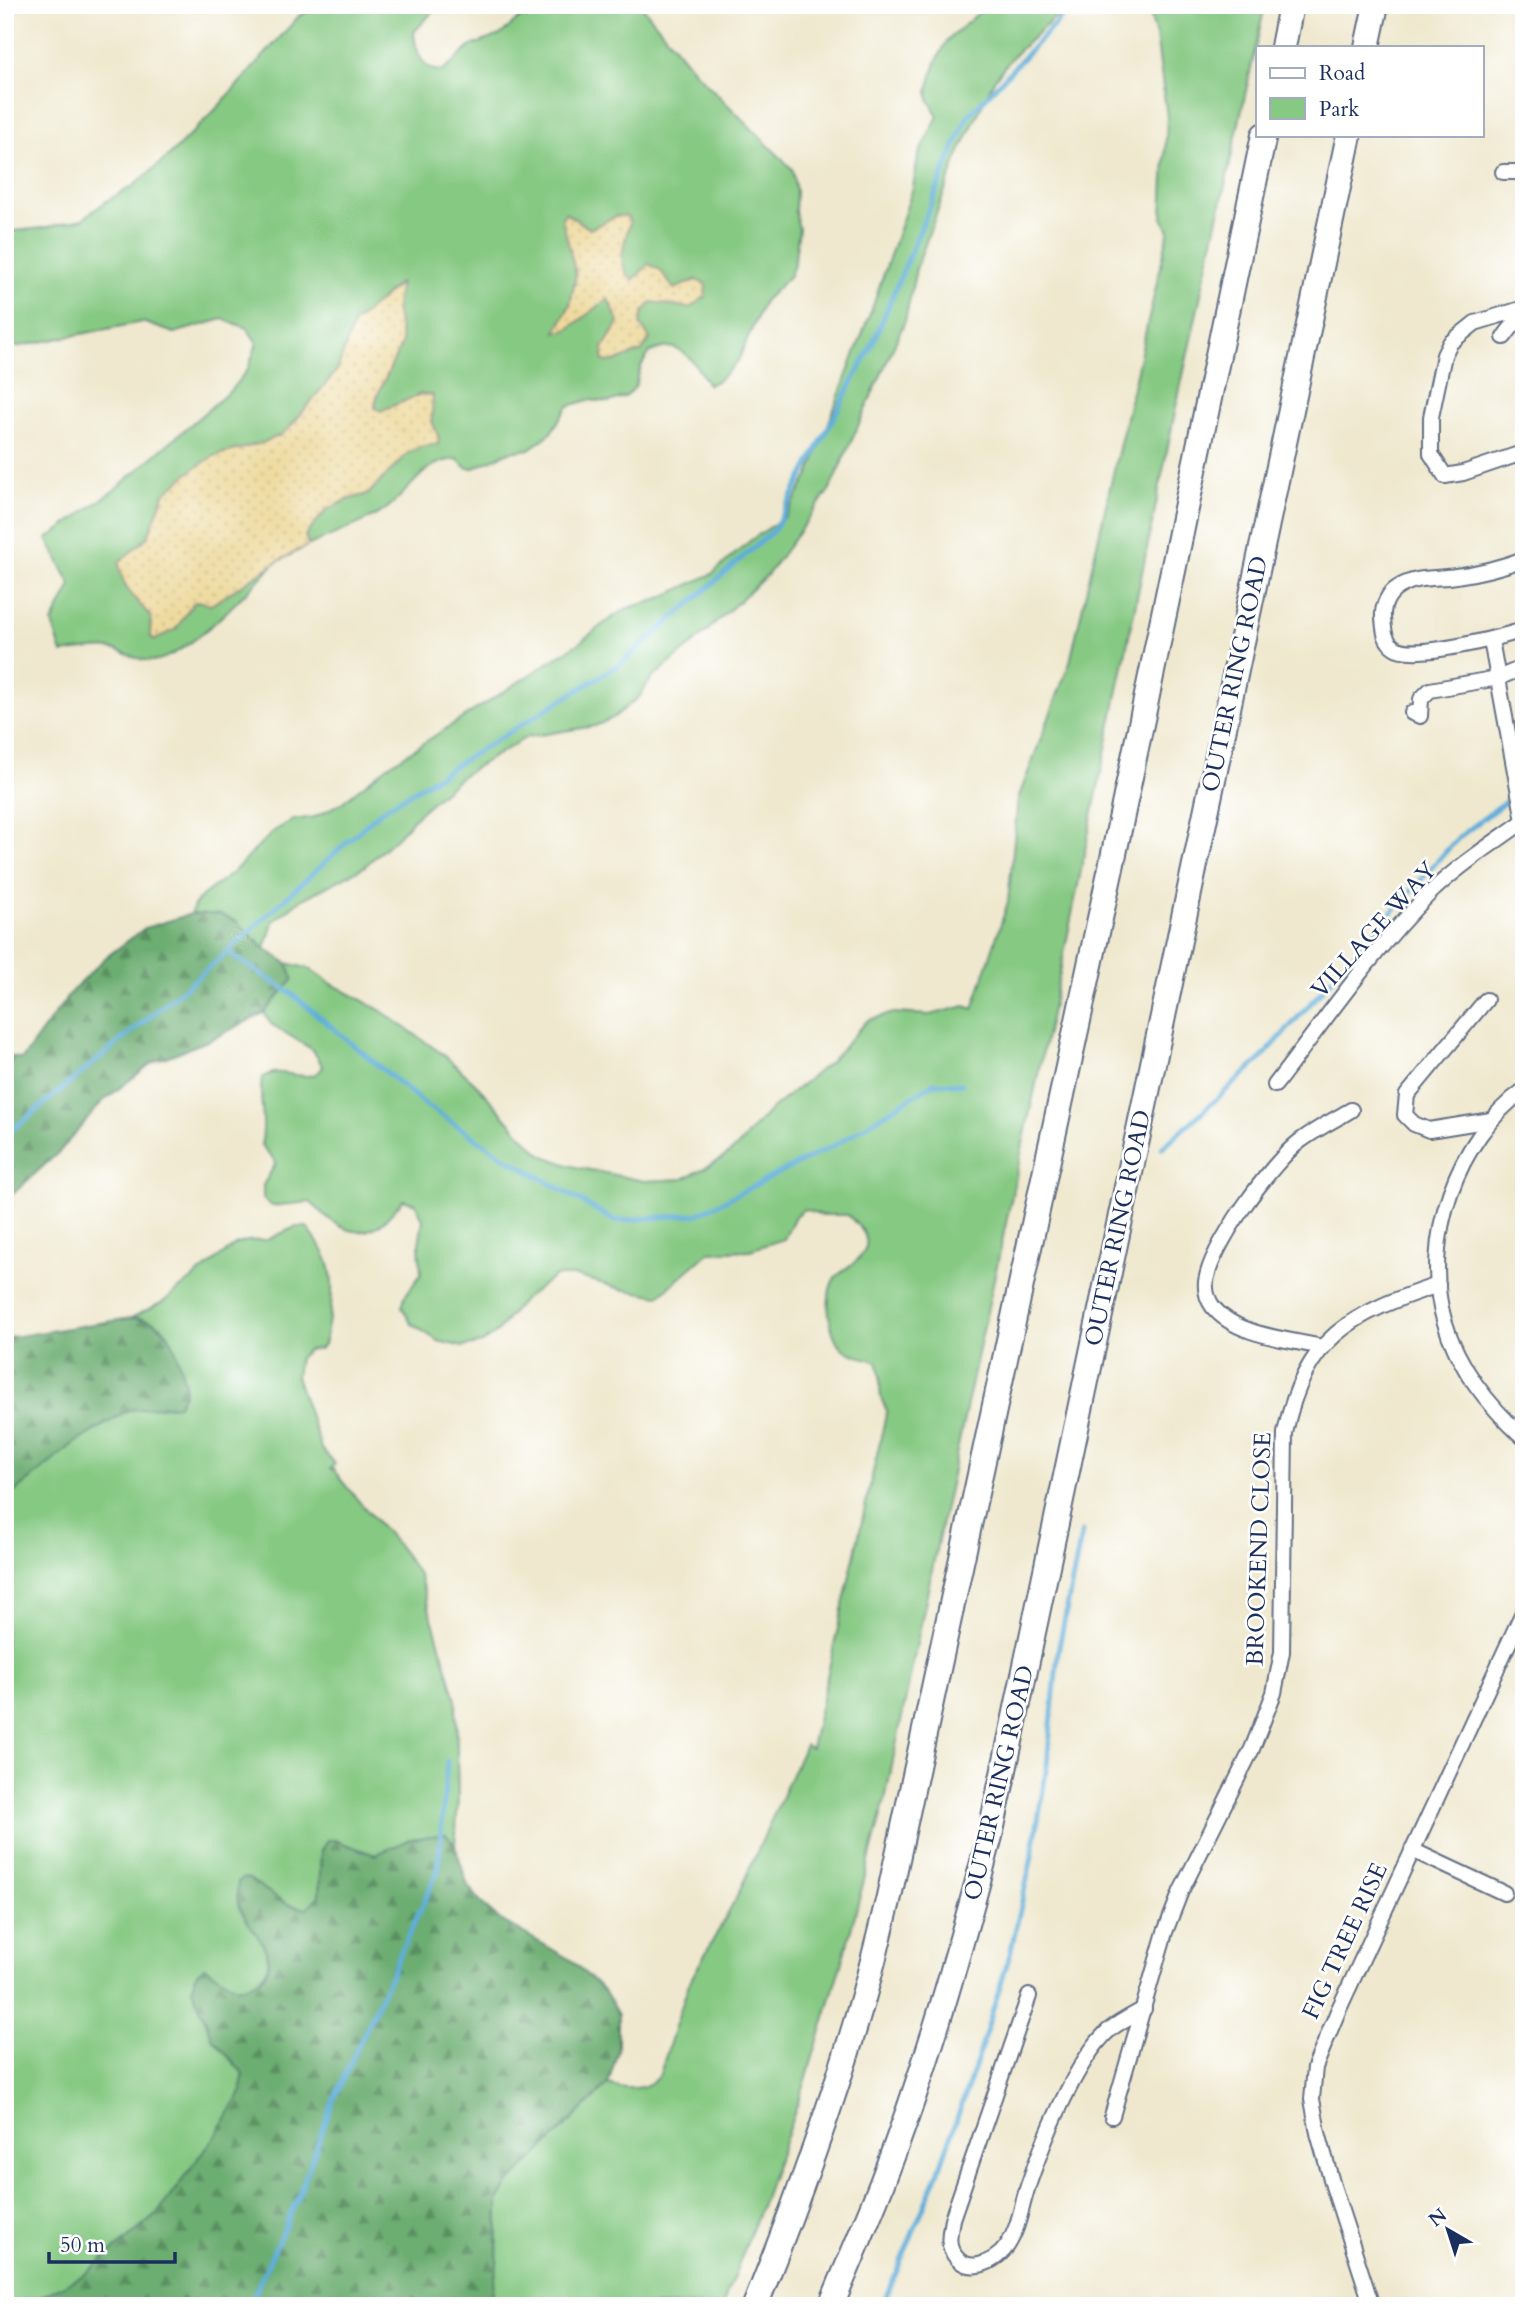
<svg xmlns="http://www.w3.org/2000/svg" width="1529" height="2311" font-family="Cardo,serif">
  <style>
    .green { fill: #86c983; stroke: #507c70; stroke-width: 2; fill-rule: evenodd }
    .forest { fill: url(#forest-firs); stroke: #446e68; stroke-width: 2 }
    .sand { fill: url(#sand-dots); stroke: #84847e; stroke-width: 2 }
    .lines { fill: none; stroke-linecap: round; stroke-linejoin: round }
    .stream { stroke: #5faed9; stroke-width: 5 }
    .minor-casing { stroke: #657085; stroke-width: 18 }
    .motorway-casing { stroke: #657085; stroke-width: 28 }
    .minor { stroke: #fff; stroke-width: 14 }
    .motorway { stroke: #fff; stroke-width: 24 }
    .labels { text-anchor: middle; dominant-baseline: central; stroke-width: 5; stroke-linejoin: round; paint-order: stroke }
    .street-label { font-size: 24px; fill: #1b2f5e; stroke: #fff }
  </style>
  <defs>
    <pattern id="forest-firs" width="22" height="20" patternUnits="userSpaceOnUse" patternTransform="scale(1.75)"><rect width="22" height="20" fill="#6cad71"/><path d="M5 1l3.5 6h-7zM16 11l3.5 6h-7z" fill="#588d60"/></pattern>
    <pattern id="sand-dots" width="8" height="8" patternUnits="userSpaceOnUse" patternTransform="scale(1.75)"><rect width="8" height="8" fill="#eeda9e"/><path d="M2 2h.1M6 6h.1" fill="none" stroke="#ccbb8a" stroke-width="1.8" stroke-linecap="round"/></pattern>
  </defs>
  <rect width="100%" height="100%" fill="#fff"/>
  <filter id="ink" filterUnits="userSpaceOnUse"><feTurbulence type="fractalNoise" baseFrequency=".0143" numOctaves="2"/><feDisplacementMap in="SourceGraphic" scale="14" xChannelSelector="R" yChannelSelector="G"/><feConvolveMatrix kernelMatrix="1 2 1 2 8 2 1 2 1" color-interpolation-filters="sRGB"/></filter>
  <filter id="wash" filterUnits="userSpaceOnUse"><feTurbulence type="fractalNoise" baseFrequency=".00686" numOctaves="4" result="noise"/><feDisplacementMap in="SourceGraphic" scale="28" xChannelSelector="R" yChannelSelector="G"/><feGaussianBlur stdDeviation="1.57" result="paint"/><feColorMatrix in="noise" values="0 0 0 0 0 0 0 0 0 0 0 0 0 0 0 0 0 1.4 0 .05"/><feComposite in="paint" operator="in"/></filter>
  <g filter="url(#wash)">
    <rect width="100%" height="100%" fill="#efe8ce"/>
    <!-- green -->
    <g class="green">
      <path d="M353,5H439L414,32C415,49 422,73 443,71L471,46L500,35L535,5H641L695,72L792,169L796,191L795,211L799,229L794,265L789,277L764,301L738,361L720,379L708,385C700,371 687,347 667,347C662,348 655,350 650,352L641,366L635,387L627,396L609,402L588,400L568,406L550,434L529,449L509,452L474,468H467L457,459C420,461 411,493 383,511C361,525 333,534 309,545L305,536L326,510L349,499L368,494L408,453L439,438L421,394L381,411L375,408L377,396L402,343L396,307L398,284L353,324L338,369L291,426L281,435L262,443L214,456L164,494L148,537L119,562L125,586L151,617L150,636L176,629L193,603L199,601L211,605L275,563C250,588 187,658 153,661C139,662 125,651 111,649C95,647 78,651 62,653L52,623L71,585L47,539L113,491L231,390L248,369L257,343L247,328L223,319L174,333L142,322L5,349V232L43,228L82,219L111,198L132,187L169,156L219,106L299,16L316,7ZM566,213L590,229L616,216L630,222C625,244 614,263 632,280L660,270L674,289L695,280L689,308L652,301L643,312L640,324L650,339L641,352L632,354L603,348L619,322L608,299L567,330L556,331L570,305L576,275Z"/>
      <path d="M987,5H1076L1054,18L1013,56L994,80L957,158L916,269L905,321L830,489L768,574L694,643L651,679L639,697L613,718L595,726L527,737L463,775L421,811L398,836L364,867L299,901L273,922L265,949C234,919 235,914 191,914L194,905L203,895L232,873L274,831L293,820L315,817L340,804L388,766L579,643L611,618L628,608L656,600L712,574L751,540L785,517L809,475L874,303L913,188L918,156L938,116L929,100L928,90L936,62L947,41Z"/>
      <path d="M1147,5H1265L1176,407L1063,958L942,1521L885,1800L848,1941L806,2080L758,2215L722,2306H490L497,2264L498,2201L507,2185L608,2084C626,2090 647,2092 660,2074L689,1983L735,1901L805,1745L811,1748L887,1410C874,1390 885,1383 877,1362C867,1358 850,1355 842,1348C828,1335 823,1291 836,1277C845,1268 863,1260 866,1246C869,1233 856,1224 848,1215H822L804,1209L795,1216L784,1239L750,1250L709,1252L659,1296L621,1289L576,1276H555L522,1301L497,1332L482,1343L463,1347L438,1341L411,1323L402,1307L405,1296L421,1274L419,1244L423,1220L416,1204L403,1200C395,1209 385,1223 374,1228C349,1240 327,1218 310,1202L272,1206L263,1199V1185L275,1165L274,1159L261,1145C267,1121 258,1101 262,1078C266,1076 269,1074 273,1073C289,1070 312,1085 323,1067L313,1050L271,1024L264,1013L293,979L287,963L310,969L330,983L380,1010L444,1055L475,1083L526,1140L544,1156L571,1166L644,1181L683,1179L720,1160L738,1146L768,1112L831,1061L868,1020L894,1013L930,1015L965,1006L973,1009L1008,902L1018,799L1070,662L1169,230L1162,218L1167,117L1156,35Z"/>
      <path d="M295,1227H307C314,1238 324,1249 328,1261C337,1288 329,1319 324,1345L319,1349L308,1350L299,1358L296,1376L321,1448L335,1464L330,1469L334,1470C360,1508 398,1538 420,1578L456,1699L458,1800L455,1845L446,1834L411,1839L375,1855L334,1840L321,1851L319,1896L306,1909L287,1904L249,1879L239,1907C259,1938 294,1972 238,1988L213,2039L242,2072V2091L215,2137L156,2215L84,2275L31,2302L5,2306V1500L73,1444L129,1410L178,1404C176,1365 184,1318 131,1318L163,1302L235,1245L247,1241L267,1240Z"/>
    </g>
    <!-- forest -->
    <g class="forest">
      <polygon points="191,914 219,914 236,921 265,949 287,963 293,979 264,1013 210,1040 153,1062 102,1102 60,1151 5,1201 5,1055 22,1059 71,992 105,958 145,928"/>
      <path d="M131,1318C173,1318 176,1351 185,1384V1391L178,1405L128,1410L73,1444L5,1500V1338Z"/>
      <path d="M446,1834L455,1845L468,1886L486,1908L499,1919L571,1960L605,1992L618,2015V2050L608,2084L507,2185L498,2201L497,2264L490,2306H5L31,2302L84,2275L156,2215L215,2137L242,2091V2072L213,2039L192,1989L195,1977L204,1967L238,1988C297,1972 256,1939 240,1909C236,1900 237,1891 238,1882L243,1878L249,1879L287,1904L306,1909L319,1896L321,1851L327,1840H334L375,1855L411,1839Z"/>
    </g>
    <!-- sand -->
    <g class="sand">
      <path d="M565,213L590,229L616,216H627L630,222C625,243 614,264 633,280L649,264L660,270L674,289L696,280L706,284L705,297L689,308L652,302L643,312L640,324L650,339L641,352C624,355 622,364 603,361V348L619,322L608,299L567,330L556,332L570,305L576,275L562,218Z"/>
      <path d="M400,283L396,307L402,343L377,396L375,408L381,411L421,394L433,395L432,421L439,438L438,444L420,447L408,453L368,494L349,499L326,510L305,536L309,545L275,563L211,605L199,601L193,603L176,629L154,640L150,636L151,617C136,600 120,586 119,562L148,537L164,494L192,470L214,456L262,443L281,435L291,426L338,369L353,324Z"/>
    </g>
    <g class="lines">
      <!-- stream -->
      <g class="stream">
        <polyline points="227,952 292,994 427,1106 503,1156 615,1221 698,1214 837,1144 934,1083 962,1084"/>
        <polyline points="5,1136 216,962 381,811 622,663 775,529 873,343 967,117 1073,5"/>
        <polyline points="1162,1148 1260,1060 1458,838 1518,792"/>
        <polyline points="249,2306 298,2197 334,2099 438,1871 447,1761"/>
        <polyline points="882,2306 938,2173 979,2055 1010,1954 1032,1857 1047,1765 1058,1652 1082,1532"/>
      </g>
    </g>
  </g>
  <g filter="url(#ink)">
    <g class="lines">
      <!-- minor casing -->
      <g class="minor-casing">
        <g id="minor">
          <polyline points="1503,172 1524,172"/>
          <polyline points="1504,337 1524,311"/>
          <polyline points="1522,453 1463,473 1445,476 1431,454 1431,417 1444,355 1450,343 1475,323 1524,308"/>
          <path d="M1524,559C1502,567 1479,573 1456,576C1438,579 1415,576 1399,587C1388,593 1382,606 1383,618C1384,629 1384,640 1394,647C1412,661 1500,637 1524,630"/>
          <polyline points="1412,713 1420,716 1421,699 1430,690 1498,678 1524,667"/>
          <polyline points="1486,1000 1407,1095 1405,1115 1414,1124 1429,1130 1491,1120"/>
          <path d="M1275,1085C1325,1020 1372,951 1430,893C1458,866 1492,844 1524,821L1491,640"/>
          <path d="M1524,1090C1457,1138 1421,1240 1444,1320C1458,1368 1488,1405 1524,1438"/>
          <path d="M1322,1347C1288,1339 1236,1336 1213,1307C1208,1300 1205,1292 1206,1282C1210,1247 1272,1162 1300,1141C1316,1129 1334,1120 1351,1110"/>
          <polyline points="1412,1850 1504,1893"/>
          <path d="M1029,1996L952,2219C951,2227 948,2237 950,2245C959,2277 992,2267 1007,2246C1019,2228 1021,2207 1028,2186C1042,2144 1076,2060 1108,2031C1119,2022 1131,2016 1144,2009"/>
          <path d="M1112,2116L1165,1932L1181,1891L1252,1749L1274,1693L1282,1652L1285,1433C1305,1337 1350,1314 1438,1285"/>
          <polyline points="1372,2306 1333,2186 1318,2133 1312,2099 1315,2067 1338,2011 1524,1610"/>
        </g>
      </g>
      <!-- motorway casing -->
      <g class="motorway-casing">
        <g id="motorway">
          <polyline points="1283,47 1291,5"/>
          <polyline points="1367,47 1376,5"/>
          <path d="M755,2306C793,2212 828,2116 857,2019C869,1980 878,1940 888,1901L1112,863L1264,135"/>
          <path d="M831,2306C848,2265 866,2224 882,2183C926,2070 959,1953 990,1836L1349,135"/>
        </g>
      </g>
      <!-- minor -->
      <use href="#minor" class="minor"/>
      <!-- motorway -->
      <use href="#motorway" class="motorway"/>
    </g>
  </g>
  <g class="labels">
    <!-- street labels -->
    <g class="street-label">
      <text transform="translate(1235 674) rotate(-78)">OUTER RING ROAD</text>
      <text transform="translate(1374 930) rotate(-48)">VILLAGE WAY</text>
      <text transform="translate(1118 1228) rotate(-78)">OUTER RING ROAD</text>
      <text transform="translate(1259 1549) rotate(-88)">BROOKEND CLOSE</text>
      <text transform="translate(999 1783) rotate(-77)">OUTER RING ROAD</text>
      <text transform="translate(1345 1941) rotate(-65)">FIG TREE RISE</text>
    </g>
  </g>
  <!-- margin -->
  <rect width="1529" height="2311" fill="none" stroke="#fff" stroke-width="28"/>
  <!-- legend -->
  <rect x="1256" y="46" width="228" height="91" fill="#ffffff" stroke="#a4acbf" stroke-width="2"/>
  <rect x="1270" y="68" width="35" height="10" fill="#ffffff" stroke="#a4acbf" stroke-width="2"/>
  <text x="1319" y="80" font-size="21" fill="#1b2f5e">Road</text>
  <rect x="1270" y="98" width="35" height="21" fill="#86c983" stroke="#a4acbf" stroke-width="2"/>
  <text x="1319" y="116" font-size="21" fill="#1b2f5e">Park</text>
  <!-- north arrow -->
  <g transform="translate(1448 2230) rotate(321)" stroke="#ffffff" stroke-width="5" paint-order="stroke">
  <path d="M0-5L12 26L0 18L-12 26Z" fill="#1b2f5e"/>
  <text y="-10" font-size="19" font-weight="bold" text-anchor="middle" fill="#1b2f5e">N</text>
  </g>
  <!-- scale -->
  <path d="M49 2252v10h126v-10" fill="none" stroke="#1b2f5e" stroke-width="3.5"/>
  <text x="60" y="2252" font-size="21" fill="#1b2f5e" stroke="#ffffff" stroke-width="5" paint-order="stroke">50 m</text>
</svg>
